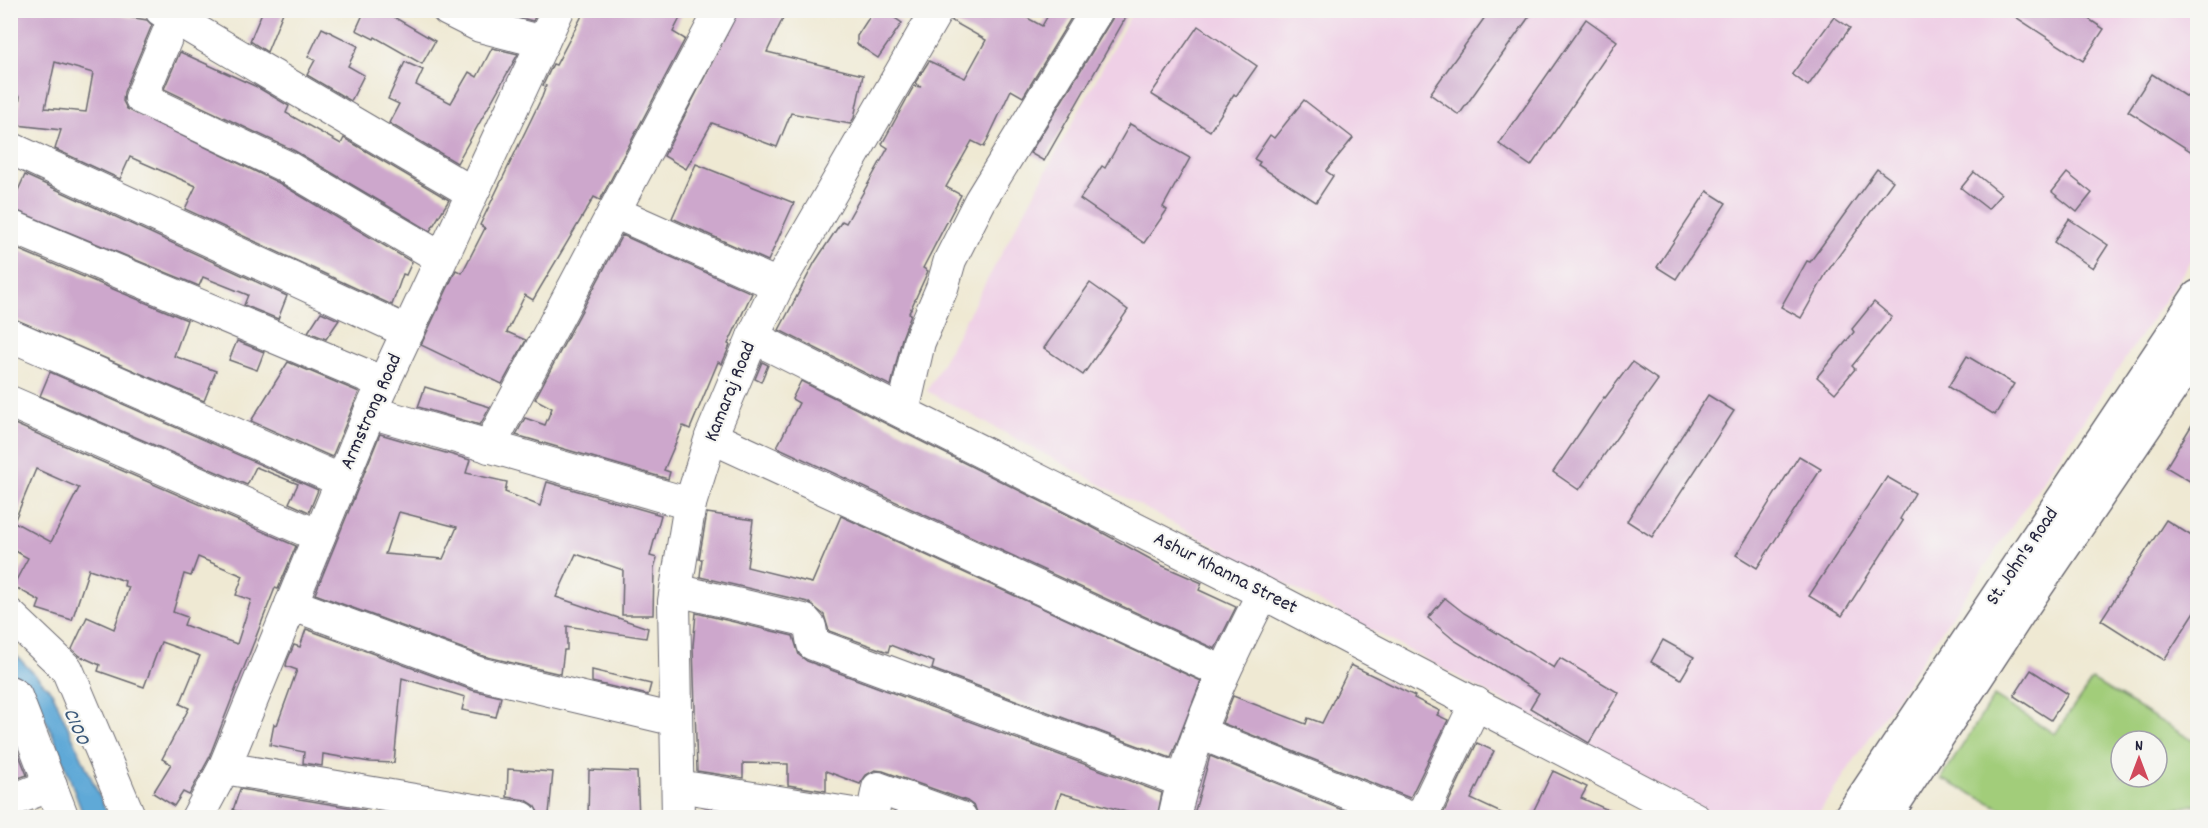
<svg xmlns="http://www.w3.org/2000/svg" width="2208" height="828" font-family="Dekko,sans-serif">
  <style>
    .built { fill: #efd0e6 }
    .green { fill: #a2cd7a; stroke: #62785a; stroke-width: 1.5; fill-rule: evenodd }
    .water { fill: #5fa9d7; stroke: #406689; stroke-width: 1.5 }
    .building { fill: #cda7cc; fill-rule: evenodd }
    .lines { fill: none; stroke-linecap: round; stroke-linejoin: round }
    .minor-casing { stroke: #6a6870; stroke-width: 34 }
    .major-casing { stroke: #6a6870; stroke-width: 36 }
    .minor { stroke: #fff; stroke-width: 32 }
    .major { stroke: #fff; stroke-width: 33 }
    .labels { text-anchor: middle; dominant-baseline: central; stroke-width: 4.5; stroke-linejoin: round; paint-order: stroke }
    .street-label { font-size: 20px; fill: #22223b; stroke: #f6f6f2 }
    .water-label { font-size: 21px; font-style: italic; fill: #3a5879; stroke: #f6f6f2 }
  </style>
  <rect width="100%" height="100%" fill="#f6f6f2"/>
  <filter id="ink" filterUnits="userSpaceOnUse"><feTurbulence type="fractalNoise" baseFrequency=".0167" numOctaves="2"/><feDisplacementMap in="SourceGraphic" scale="12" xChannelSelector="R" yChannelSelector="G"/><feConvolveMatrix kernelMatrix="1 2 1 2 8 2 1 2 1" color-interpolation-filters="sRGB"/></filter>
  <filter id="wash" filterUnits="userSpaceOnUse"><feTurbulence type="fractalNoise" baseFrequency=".008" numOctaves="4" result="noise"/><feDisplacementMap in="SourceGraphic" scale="24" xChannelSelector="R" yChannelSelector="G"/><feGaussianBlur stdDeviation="1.35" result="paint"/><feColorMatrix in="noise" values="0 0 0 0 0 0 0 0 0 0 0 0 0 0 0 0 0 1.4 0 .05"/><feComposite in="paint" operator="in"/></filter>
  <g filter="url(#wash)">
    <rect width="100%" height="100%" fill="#efe9d3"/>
    <!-- built -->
    <polygon class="built" points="1133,11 2197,11 2197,252 1816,817 1719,817 927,391"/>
    <!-- green -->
    <path class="green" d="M2092,680L2197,743V804L2143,817H2019L1941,779L1994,696L2055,734ZM2121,741H2157V777H2121Z"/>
    <!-- water -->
    <path class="water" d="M10,649L52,692L109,817H84C66,772 49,704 11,674Z"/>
    <g id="blocks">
      <!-- building -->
      <g class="building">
        <path d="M10,10H85L147,20L152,25L124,92L123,101L127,109L279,183L412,262L406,275L403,274L392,305L185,209L196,186L130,157L120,179L55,149L61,130L17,125L20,96L10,94ZM55,62L93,73L86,112L45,108Z"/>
        <polygon points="263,10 284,10 267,52 250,41"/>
        <polygon points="365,10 394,10 392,16 435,41 422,64 375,37 374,39 356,30"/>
        <polygon points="492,10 538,10 533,21"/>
        <polygon points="585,10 684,10 673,32 685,39 600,200 594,197 533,300 525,295 507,332 526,340 502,384 421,345 456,270 462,273 485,228 480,225 542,97 546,86 543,85 553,64 556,65"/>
        <polygon points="739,10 767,10 783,18 767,52 863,75 854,118 850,124 791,113 777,147 712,123 686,169 664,156"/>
        <polygon points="874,10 883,10 902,23 878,58 857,44 857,36"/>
        <polygon points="955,10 1013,10 1042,26 1051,10 1076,10 1023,97 1011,90 984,147 972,141 946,187 961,195 923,268 928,271 909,313 911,314 902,338 891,386 779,330 815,262 842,221 846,223 888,148 882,144 910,93 914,86 921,87 915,83 929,61 965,78 986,40 952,21"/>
        <polygon points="1115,10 1130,10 1044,161 1030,153 1112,19"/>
        <polygon points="1490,10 1534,10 1459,115 1430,94"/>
        <polygon points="2005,10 2075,10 2104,29 2083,61"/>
        <polygon points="1834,17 1850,28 1808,86 1792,74"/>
        <polygon points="1586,19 1617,41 1531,166 1499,144"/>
        <polygon points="1198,26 1257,66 1236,96 1234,94 1210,131 1151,94"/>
        <polygon points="322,28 358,46 348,66 364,75 351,101 307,75 315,60 308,57"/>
        <polygon points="492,48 518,54 457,163 389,123 399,104 388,99 405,62 423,70 416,85 451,103 469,72 477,77"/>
        <polygon points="180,52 257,87 289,106 286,113 341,144 344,138 449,200 430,231 295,151 164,89"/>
        <polygon points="2152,74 2198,104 2198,156 2128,111"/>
        <polygon points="1304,100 1353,138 1326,171 1333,176 1316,202 1258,165 1260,162 1254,159 1270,135 1274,138"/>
        <polygon points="1130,124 1190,158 1163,207 1167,210 1144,243 1080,199 1102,166 1105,168"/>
        <polygon points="696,164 794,203 768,261 672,218"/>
        <polygon points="1877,169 1893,181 1827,272 1801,318 1781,307 1807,261 1810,262"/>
        <polygon points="1974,172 2001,194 1988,209 1961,188"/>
        <polygon points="2067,173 2092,193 2077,212 2052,192"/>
        <polygon points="25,175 287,296 278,319 244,305 248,295 203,277 199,286 10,208"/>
        <polygon points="1707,191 1726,203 1676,279 1657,267"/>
        <polygon points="2069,219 2108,245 2093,268 2054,242"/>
        <polygon points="622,235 752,293 728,344 730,345 722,364 718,362 690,429 683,426 664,470 670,472 668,479 516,435 525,418 545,425 552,408 535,399"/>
        <polygon points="10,246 187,320 174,356 216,371 204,401 10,317"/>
        <polygon points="1090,283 1128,310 1083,375 1044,348"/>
        <polygon points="1874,302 1892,317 1852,366 1855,369 1835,393 1817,377 1854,332 1852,329"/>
        <polygon points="321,312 339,320 326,339 308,332"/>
        <polygon points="237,341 264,352 257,370 229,360"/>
        <polygon points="1967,356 2014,384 1995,415 1948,387"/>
        <polygon points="288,362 359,392 332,457 251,421"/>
        <polygon points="762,362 768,365 761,382 755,379"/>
        <polygon points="1632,362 1658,380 1579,490 1553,472 1604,397 1605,398"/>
        <polygon points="50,372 318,490 309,512 289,503 298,484 256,467 247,485 40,396"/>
        <polygon points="801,381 1092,527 1163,566 1202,583 1199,590 1236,607 1215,649 777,447 799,403 792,399"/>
        <polygon points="425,387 490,407 480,425 418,407"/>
        <polygon points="1708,395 1734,411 1652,537 1627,521"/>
        <polygon points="2198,415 2198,486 2166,467"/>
        <path d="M10,422L296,546L278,589L275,588L208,760L189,795L183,792L174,806L153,793L171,764L162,759L189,708L180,704L200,656L161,642L144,687L98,671L100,665L80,656L72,649L87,617L114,629L129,587L124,586L125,581L89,569L72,620L37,609L40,601L13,586L28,558L10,548ZM36,469L79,488L51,542L14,522ZM198,557L243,576L236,595L251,600L237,644L184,625L187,617L173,612L184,574L191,576Z"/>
        <path d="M380,434L470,460L466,473L507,482L505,492L540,506L547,482L661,515L650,556L657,558L654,568L653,615H622L623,570L576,554L556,597L648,628L646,638L567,626V650H564L561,674L483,656L315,594ZM399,512L457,527L443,559L385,554Z"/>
        <polygon points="1799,456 1821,469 1757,568 1736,555"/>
        <polygon points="1887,477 1915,493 1900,519 1903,521 1842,616 1809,596"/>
        <polygon points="707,513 753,520 747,567 812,583 841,516 1201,681 1171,758 932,669 934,662 890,645 888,652 829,631 824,615 808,602 700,577 702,559 699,559"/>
        <polygon points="2166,520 2198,540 2198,607 2164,660 2101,620"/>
        <polygon points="1445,598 1464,613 1554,668 1560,658 1619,693 1589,743 1530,708 1539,693 1454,640 1428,618"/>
        <polygon points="696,613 793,636 799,655 807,661 1162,793 1157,818 1129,818 1130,813 1061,793 1053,818 979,818 975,807 967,801 883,771 875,770 866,775 860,784 826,771 826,791 788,785 788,764 743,763 743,778 697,771 693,646"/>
        <polygon points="306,629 472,690 501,697 496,717 462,710 465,697 402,678 394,763 370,762 323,754 322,766 303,763 304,752 270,745 274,724 277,725 297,670 286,666 287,661 294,645 300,647"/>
        <polygon points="1663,640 1694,657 1681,679 1651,662"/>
        <polygon points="1351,665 1415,696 1414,698 1440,711 1437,715 1448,720 1410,798 1222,723 1233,696 1306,724 1308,718 1322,723"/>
        <polygon points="592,670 651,684 648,695 592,682"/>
        <polygon points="2031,670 2068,694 2051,720 2014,696"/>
        <polygon points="10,732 27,775 10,781"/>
        <polygon points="1477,743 1494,751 1471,799 1512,818 1441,818"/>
        <polygon points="1210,756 1362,818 1193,818"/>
        <polygon points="508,769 553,772 549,814 539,814 534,805 526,800 507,797"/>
        <polygon points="589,770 637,772 639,818 588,818"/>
        <polygon points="1553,771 1587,787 1581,798 1626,818 1530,818"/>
        <polygon points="240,789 365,810 364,818 257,818 233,810"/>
        <polygon points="705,809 742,814 742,818 705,818"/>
      </g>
    </g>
  </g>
  <g filter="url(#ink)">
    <use href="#blocks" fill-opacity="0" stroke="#6a6870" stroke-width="1.5"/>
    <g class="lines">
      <!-- minor casing -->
      <g class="minor-casing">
        <g id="minor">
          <polyline points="161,10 471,192"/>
          <polyline points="448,10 480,26 543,42"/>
          <polyline points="174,19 141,98 287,167 441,258"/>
          <polyline points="10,148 408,332"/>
          <polyline points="614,212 778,285"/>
          <polyline points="10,226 384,383"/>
          <polyline points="10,335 342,481"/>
          <polyline points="753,337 1263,593 1694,818"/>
          <polyline points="10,402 319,536"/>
          <polyline points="370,412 690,504"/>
          <polyline points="903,412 919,342 942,288 950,260 980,201 1097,10"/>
          <polyline points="711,437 1223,672"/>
          <polyline points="489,447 721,10"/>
          <polyline points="676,590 804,620 810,627 813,644 1182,781"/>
          <polyline points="291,604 478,673 676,720"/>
          <polyline points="10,615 67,669 130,818"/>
          <polyline points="10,692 16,696 63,818"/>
          <polyline points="1200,733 1411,818"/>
          <polyline points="224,768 522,818"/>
          <polyline points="678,786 872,817 878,788 961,818"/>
          <polyline points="10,801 51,785"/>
          <polyline points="197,818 224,768 370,412 558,10"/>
          <polyline points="678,818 674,601 690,504 711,437 753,337 778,285 937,10"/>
          <path d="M1174,818C1191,738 1226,665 1263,593"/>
          <polyline points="1421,818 1476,703"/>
        </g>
      </g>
      <!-- major casing -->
      <g class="major-casing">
        <g id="major">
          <polyline points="1850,818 2198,297"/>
          <polyline points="1884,818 2021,609 2198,348"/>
        </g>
      </g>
      <!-- minor -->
      <use href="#minor" class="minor"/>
      <!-- major -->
      <use href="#major" class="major"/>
    </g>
  </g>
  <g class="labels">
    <!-- street labels -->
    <g class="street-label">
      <text transform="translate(731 392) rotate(-68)">Kamaraj Road</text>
      <text transform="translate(372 412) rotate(-66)">Armstrong Road</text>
      <text transform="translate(2023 557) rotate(-56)">St. John's Road</text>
      <text transform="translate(1225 574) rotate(27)">Ashur Khanna Street</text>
    </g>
    <!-- water labels -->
    <g class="water-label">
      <text transform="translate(75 727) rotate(66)">C100</text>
    </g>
  </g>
  <!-- margin -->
  <rect width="2208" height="828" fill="none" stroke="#f6f6f2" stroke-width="36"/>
  <!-- north arrow -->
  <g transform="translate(2139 759)"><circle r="28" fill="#f6f6f2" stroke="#a1a1a9" stroke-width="1.5"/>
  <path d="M0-4.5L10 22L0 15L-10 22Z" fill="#d1495b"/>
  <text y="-9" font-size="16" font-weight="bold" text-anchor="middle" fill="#22223b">N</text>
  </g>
</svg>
